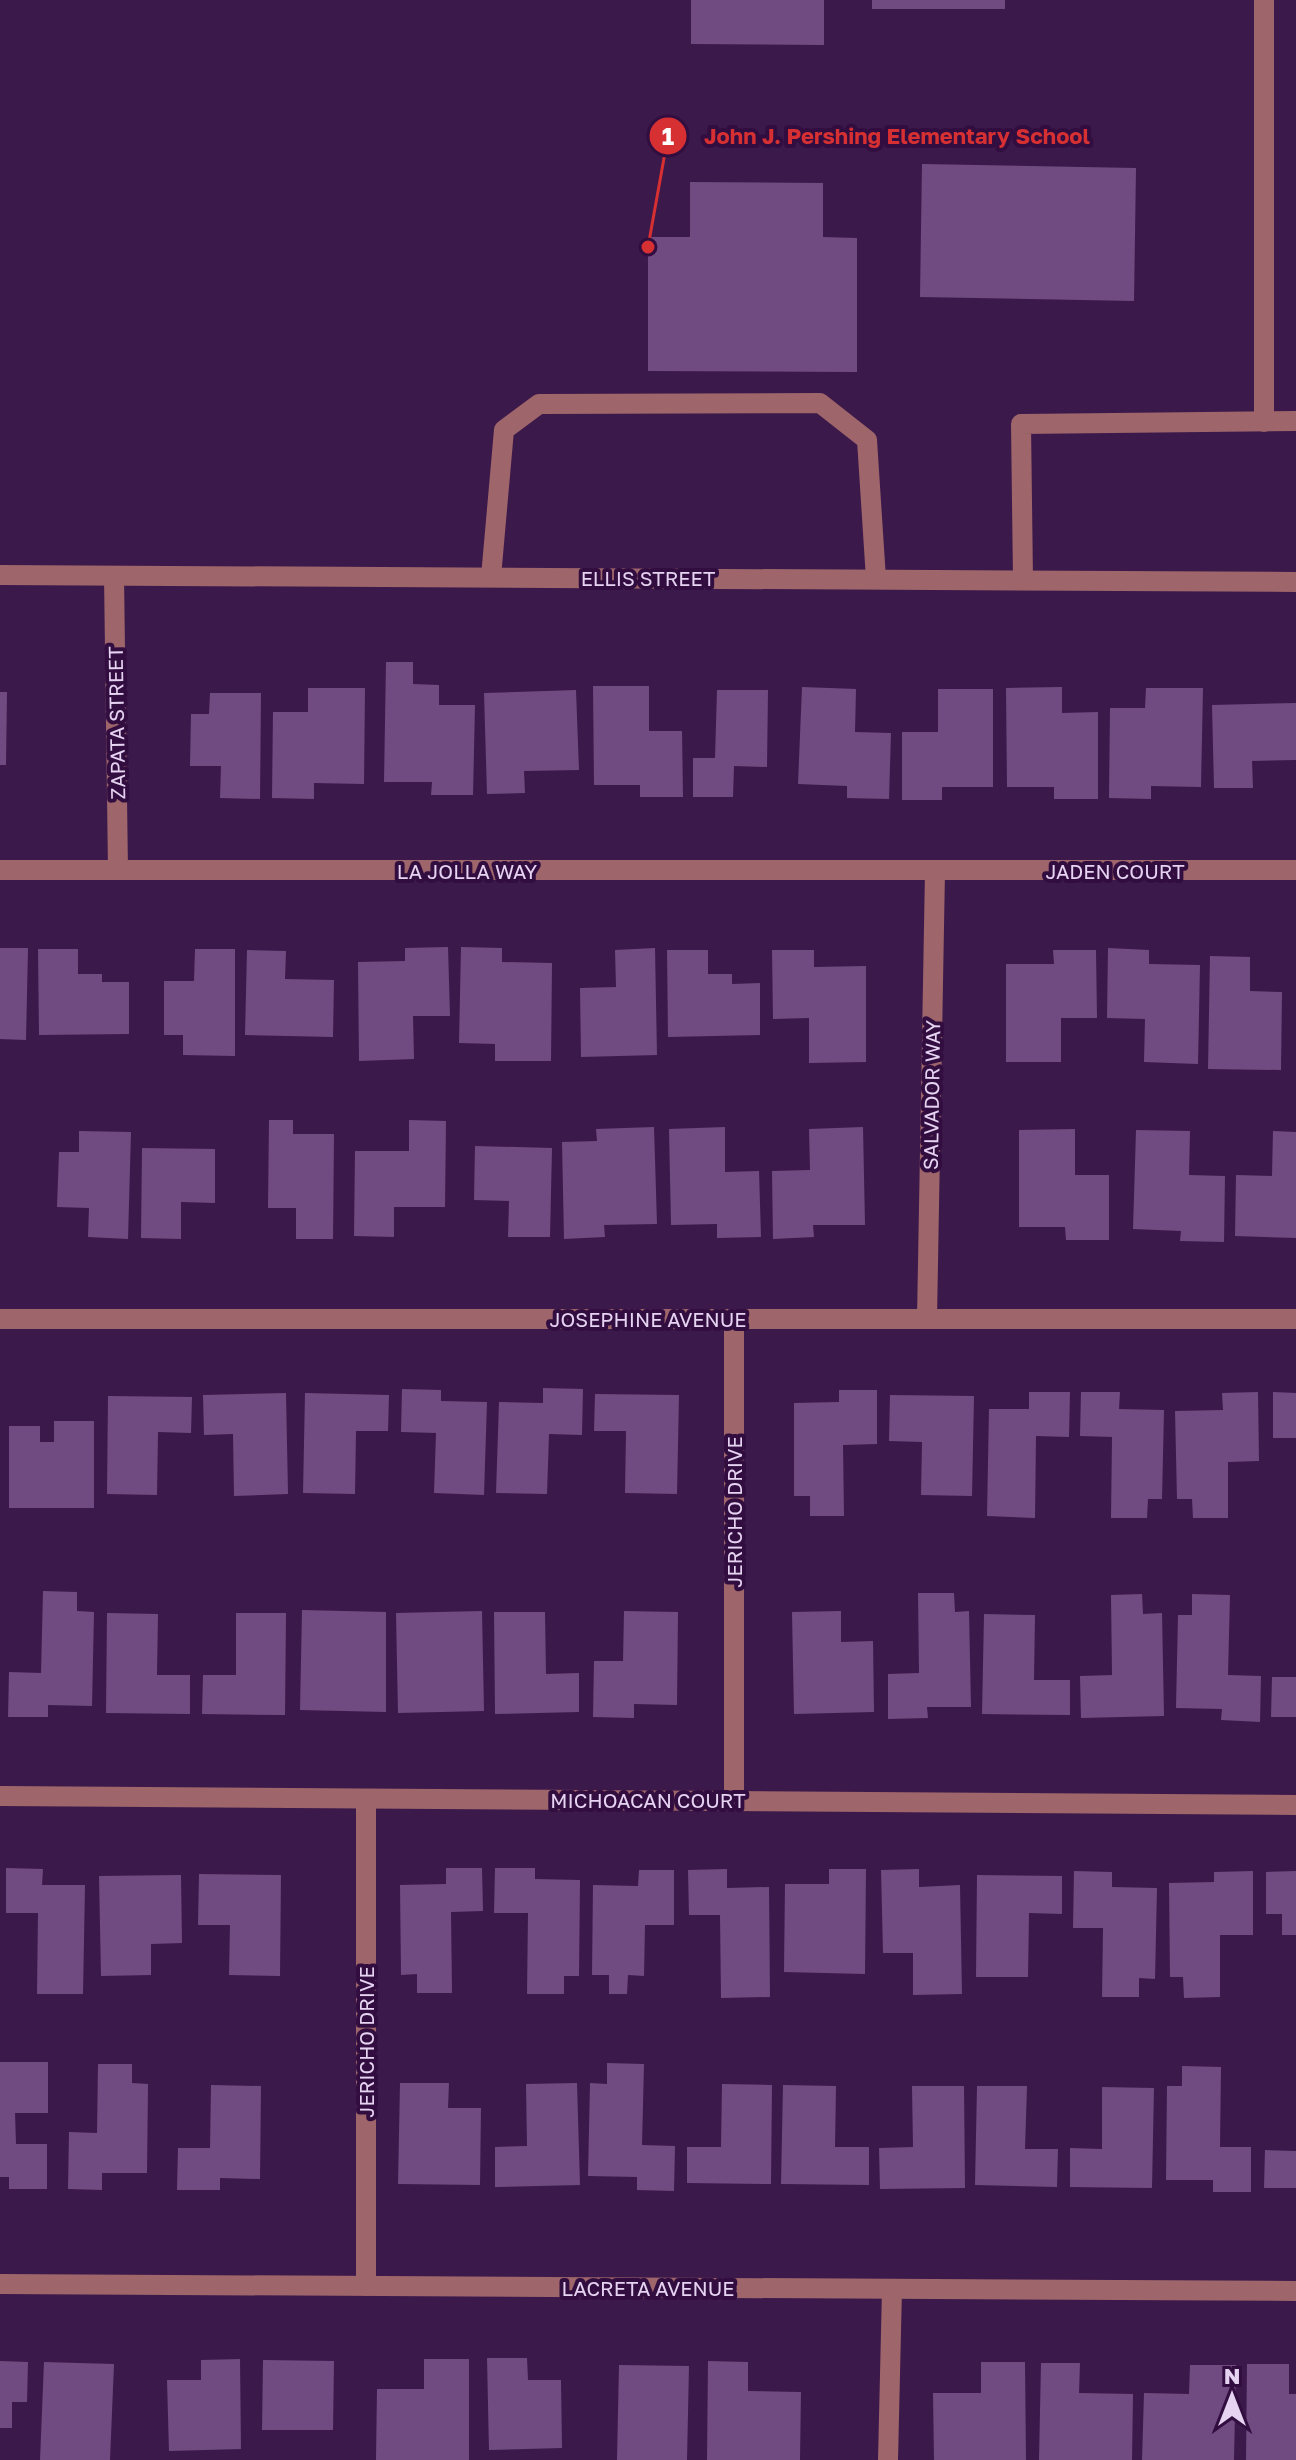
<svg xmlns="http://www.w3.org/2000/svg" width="1296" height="2460" font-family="'Golos Text',sans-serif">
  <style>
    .building { fill: #704b81 }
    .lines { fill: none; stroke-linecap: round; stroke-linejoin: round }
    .minor { stroke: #9e656a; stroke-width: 20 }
    .labels { text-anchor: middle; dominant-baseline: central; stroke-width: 8; stroke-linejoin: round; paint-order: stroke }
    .street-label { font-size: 20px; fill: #e6d2f1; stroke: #320e40 }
    .leader { fill: none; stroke: #d73032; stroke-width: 3 }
    .callout-dot { fill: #d73032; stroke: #320e40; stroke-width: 3 }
    .mark-label { font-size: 24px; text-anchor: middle; font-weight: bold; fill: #fff }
    .callout-label { font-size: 22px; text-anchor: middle; font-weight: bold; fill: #d73032; stroke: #320e40; stroke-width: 8; stroke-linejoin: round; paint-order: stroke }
  </style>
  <rect width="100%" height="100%" fill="#3c194b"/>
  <!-- building -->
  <g class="building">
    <polygon points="691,0 824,0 824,45 691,44"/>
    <rect x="872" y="0" width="133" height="9"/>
    <polygon points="922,164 1136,168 1134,301 920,297"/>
    <polygon points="690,182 823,183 823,237 857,238 857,372 648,371 648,237 690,237"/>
    <polygon points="386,662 413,662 413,684 439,685 439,705 475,705 473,795 431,795 432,782 384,782"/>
    <polygon points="593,686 649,686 649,731 682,731 683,797 640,797 640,785 594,785"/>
    <polygon points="802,687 856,689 855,732 891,733 889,799 847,798 847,786 798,784"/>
    <polygon points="1062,687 1062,713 1098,712 1098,799 1054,799 1054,787 1007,787 1006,688"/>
    <polygon points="308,688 365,688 364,784 314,783 314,799 272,798 273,712 308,712"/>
    <polygon points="1146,688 1203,688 1201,787 1151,786 1151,799 1109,798 1110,708 1145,708"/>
    <polygon points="938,689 993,689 993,787 942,787 942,800 902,800 902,732 938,732"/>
    <polygon points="576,690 579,770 524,771 525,793 487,794 484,693"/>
    <polygon points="717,690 768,690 767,767 734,766 733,797 693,797 693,758 715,758"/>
    <polygon points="0,692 7,692 6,765 0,765"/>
    <polygon points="210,693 261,693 260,799 220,798 221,766 190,766 191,714 209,714"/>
    <polygon points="1296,703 1296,760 1252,761 1253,788 1214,788 1212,705"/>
    <polygon points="448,947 450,1016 413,1016 414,1059 359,1061 358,962 405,961 405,948"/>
    <polygon points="461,947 502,948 502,962 552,963 551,1061 495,1061 495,1044 459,1043"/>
    <polygon points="0,948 28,948 26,1040 0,1039"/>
    <polygon points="655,948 657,1055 581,1057 580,988 616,987 615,950"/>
    <polygon points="1108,948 1149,950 1149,964 1200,965 1198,1064 1144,1062 1145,1019 1107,1018"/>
    <polygon points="38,949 78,949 78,974 102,974 102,982 129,982 129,1034 39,1035"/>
    <polygon points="195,949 235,949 235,1056 183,1055 183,1035 164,1035 164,981 194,981"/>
    <polygon points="247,950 286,951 285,979 334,980 333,1037 245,1035"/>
    <polygon points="667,950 708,950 708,974 732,974 732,984 760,983 760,1035 668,1037"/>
    <polygon points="772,950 814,950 814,967 866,966 866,1062 809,1063 809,1018 773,1019"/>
    <polygon points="1053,950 1096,950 1097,1018 1061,1018 1061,1062 1006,1062 1006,964 1054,964"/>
    <polygon points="1210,956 1250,957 1250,991 1282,992 1281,1070 1208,1069"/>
    <polygon points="269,1120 293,1120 293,1134 334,1134 333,1239 296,1239 296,1208 268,1208"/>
    <polygon points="409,1120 446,1121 445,1207 394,1207 394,1237 354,1236 355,1151 409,1151"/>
    <polygon points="654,1127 657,1224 604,1225 605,1237 564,1239 562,1142 597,1141 596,1129"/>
    <polygon points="725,1127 725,1172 759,1171 761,1237 717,1238 717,1224 671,1225 669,1129"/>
    <polygon points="863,1127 865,1225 813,1225 814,1237 773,1239 772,1171 810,1170 809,1129"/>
    <polygon points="1075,1129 1075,1175 1109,1175 1109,1240 1066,1240 1065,1227 1019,1227 1019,1130"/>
    <polygon points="1136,1130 1190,1131 1189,1175 1225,1176 1224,1242 1180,1241 1181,1231 1133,1229"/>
    <polygon points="79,1131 131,1132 128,1239 88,1237 89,1208 57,1207 59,1152 79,1152"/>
    <polygon points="1273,1131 1296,1132 1296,1238 1235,1236 1236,1175 1272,1176"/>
    <polygon points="475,1146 552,1148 550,1237 508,1237 509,1201 474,1200"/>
    <polygon points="142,1148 215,1149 215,1203 181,1202 181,1239 141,1238"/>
    <polygon points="543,1388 583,1389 582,1435 549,1434 547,1494 496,1493 499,1402 543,1403"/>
    <polygon points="402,1389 441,1390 441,1401 487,1402 484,1495 434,1493 436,1433 401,1432"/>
    <polygon points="839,1390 877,1390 877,1444 843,1445 844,1516 810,1516 810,1496 794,1496 794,1403 839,1402"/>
    <polygon points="1029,1392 1070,1392 1069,1437 1036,1436 1035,1518 987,1516 989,1409 1029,1409"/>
    <polygon points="1081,1392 1120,1392 1119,1409 1164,1410 1162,1499 1148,1499 1147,1518 1111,1518 1112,1437 1080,1436"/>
    <polygon points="1258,1392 1259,1461 1228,1462 1228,1518 1193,1518 1192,1499 1177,1499 1175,1411 1223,1410 1222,1393"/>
    <polygon points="1273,1392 1296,1393 1296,1438 1273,1438"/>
    <polygon points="286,1393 288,1494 234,1496 233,1434 204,1435 203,1395"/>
    <polygon points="305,1393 389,1395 388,1431 356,1431 355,1494 303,1493"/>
    <polygon points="595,1394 679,1395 677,1494 625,1493 626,1431 594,1431"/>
    <polygon points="890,1395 974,1396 972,1496 921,1495 922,1442 889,1441"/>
    <polygon points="108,1396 192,1397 191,1433 158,1432 157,1495 107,1494"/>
    <polygon points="54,1421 94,1421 94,1508 9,1508 9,1426 40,1426 40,1442 54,1442"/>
    <polygon points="43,1591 77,1592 77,1611 94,1612 92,1706 48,1705 48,1717 8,1717 9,1672 41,1673"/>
    <polygon points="918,1593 954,1593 955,1612 969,1611 971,1707 927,1707 928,1718 888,1719 888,1674 919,1673"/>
    <polygon points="1142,1594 1143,1614 1162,1613 1164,1716 1081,1718 1080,1676 1112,1675 1111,1595"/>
    <polygon points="1192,1594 1230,1595 1228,1675 1261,1676 1260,1722 1221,1720 1222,1709 1176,1708 1178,1615 1192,1615"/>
    <polygon points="302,1610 386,1612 386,1712 300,1710"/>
    <polygon points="482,1611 484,1711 398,1713 396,1613"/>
    <polygon points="624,1611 678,1612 677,1705 634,1704 634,1718 593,1717 594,1661 623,1661"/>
    <polygon points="841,1611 841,1642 873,1641 874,1712 794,1714 792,1612"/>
    <polygon points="494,1612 545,1612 546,1674 579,1673 579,1712 495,1714"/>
    <polygon points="107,1613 158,1614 157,1675 190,1675 190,1714 106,1713"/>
    <polygon points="236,1613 286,1613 285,1715 202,1714 203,1675 236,1675"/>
    <polygon points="984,1614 1035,1615 1034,1680 1070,1680 1070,1715 982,1714"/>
    <polygon points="1272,1677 1296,1677 1296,1717 1271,1717"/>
    <polygon points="6,1868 43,1869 42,1885 85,1885 83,1994 37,1994 38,1913 6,1913"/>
    <polygon points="446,1868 482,1868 483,1911 451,1912 452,1993 417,1993 417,1974 401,1975 400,1885 446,1884"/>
    <polygon points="495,1868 535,1868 535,1879 580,1880 579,1976 564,1976 564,1994 527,1994 528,1913 494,1913"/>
    <polygon points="727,1869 727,1888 769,1887 770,1997 721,1998 720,1915 689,1915 688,1870"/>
    <polygon points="829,1869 866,1869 865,1974 784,1972 785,1884 829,1884"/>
    <polygon points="919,1869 919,1887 960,1885 962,1994 913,1995 913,1953 883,1953 881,1870"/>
    <polygon points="639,1870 674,1870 674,1925 645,1925 644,1976 628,1975 627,1994 609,1994 609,1975 592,1975 593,1885 638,1886"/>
    <polygon points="1074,1871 1112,1872 1112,1887 1157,1888 1155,1979 1139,1978 1139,1997 1102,1997 1103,1928 1073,1928"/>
    <polygon points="1253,1871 1253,1935 1220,1935 1220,1997 1184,1998 1183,1977 1170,1977 1169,1883 1214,1882 1214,1872"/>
    <polygon points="1296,1871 1296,1935 1282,1935 1282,1914 1266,1914 1266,1872"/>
    <polygon points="199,1874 281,1875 280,1976 229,1975 230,1925 198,1925"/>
    <polygon points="181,1875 182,1943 151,1944 151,1975 101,1976 99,1876"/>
    <polygon points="977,1875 1062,1876 1062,1914 1029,1913 1028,1977 976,1977"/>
    <polygon points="0,2062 48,2062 48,2113 15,2113 16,2144 47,2144 47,2189 9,2189 9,2177 0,2177"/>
    <polygon points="607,2063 644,2064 642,2145 675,2146 674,2191 637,2190 637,2177 588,2176 590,2083 607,2084"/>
    <polygon points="98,2064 132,2064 132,2083 148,2084 147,2173 102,2173 102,2190 68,2189 69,2132 97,2133"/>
    <polygon points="1182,2066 1221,2067 1220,2147 1251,2147 1251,2192 1213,2192 1213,2180 1166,2180 1167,2086 1182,2086"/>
    <polygon points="400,2083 449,2083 448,2108 481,2108 480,2185 398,2184"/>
    <polygon points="577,2083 580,2185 495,2187 495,2147 527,2146 526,2084"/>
    <polygon points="722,2084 772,2085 771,2184 687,2183 687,2147 721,2147"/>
    <polygon points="211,2085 261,2086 260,2179 220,2178 220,2190 177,2190 178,2148 210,2148"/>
    <polygon points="783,2085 836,2086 835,2147 869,2147 869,2185 781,2184"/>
    <polygon points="912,2086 964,2086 965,2188 880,2189 879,2148 913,2147"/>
    <polygon points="977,2086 1027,2086 1025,2149 1058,2149 1057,2187 975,2185"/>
    <polygon points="1102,2087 1154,2088 1152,2188 1070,2187 1070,2148 1102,2149"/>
    <polygon points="1265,2150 1296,2151 1296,2188 1264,2188"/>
    <polygon points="487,2358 527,2358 528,2380 561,2380 562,2448 489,2450"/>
    <polygon points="240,2359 241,2449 169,2451 167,2380 201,2380 201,2360"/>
    <polygon points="424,2359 469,2359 469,2460 376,2460 377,2389 424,2389"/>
    <polygon points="263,2360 334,2361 333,2430 262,2430"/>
    <polygon points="0,2361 28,2362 27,2402 12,2402 12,2428 0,2428"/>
    <polygon points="708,2361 748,2362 748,2391 801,2392 800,2460 707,2460"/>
    <polygon points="44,2362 114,2364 110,2460 40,2460"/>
    <polygon points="981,2362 1025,2362 1026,2460 934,2460 933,2393 981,2393"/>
    <polygon points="1041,2363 1080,2363 1079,2393 1133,2394 1132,2460 1039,2460"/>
    <polygon points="1247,2364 1289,2364 1289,2394 1296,2394 1296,2460 1246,2460"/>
    <polygon points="619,2365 689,2366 687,2460 617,2460"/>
    <polygon points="1190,2365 1236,2365 1234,2460 1142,2460 1144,2393 1189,2394"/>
  </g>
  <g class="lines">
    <!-- minor -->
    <g class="minor">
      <polyline points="1264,422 1264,0"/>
      <polyline points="0,575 1296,582"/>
      <polyline points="114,576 118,870"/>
      <polyline points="491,577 504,430 539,404 820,403 867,440 876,579"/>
      <polyline points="1023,580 1021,424 1296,421"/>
      <polyline points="0,870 1296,870"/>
      <polyline points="0,1319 1296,1319"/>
      <polyline points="734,1319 734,1801"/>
      <polyline points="927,1319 935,871"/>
      <polyline points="0,1796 1296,1805"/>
      <polyline points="366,1799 366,2286"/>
      <polyline points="0,2284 1296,2291"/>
      <polyline points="888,2460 892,2289"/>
    </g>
  </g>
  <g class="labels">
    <!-- street labels -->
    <g class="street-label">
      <text x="648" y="578">ELLIS STREET</text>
      <text transform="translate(116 723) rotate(-91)">ZAPATA STREET</text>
      <text x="467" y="871">LA JOLLA WAY</text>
      <text x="1115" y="871">JADEN COURT</text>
      <text transform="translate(931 1095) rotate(-89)">SALVADOR WAY</text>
      <text x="648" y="1319">JOSEPHINE AVENUE</text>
      <text transform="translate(734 1512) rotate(-90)">JERICHO DRIVE</text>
      <text x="648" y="1800">MICHOACAN COURT</text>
      <text transform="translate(366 2042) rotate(-90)">JERICHO DRIVE</text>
      <text x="648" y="2288">LACRETA AVENUE</text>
    </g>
  </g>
  <!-- callouts -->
  <path class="leader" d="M648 247L668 136"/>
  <g class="callout-dot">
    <circle cx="648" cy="247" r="8"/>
    <circle cx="668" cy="136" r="20"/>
  </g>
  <g class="mark-label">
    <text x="668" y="145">1</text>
  </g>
  <g class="callout-label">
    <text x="897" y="144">John J. Pershing Elementary School</text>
  </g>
  <!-- north arrow -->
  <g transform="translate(1232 2396)" stroke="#320e40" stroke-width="6" paint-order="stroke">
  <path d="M0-6L14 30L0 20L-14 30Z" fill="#e6d2f1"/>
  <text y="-12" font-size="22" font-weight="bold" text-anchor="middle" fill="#e6d2f1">N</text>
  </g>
</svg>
